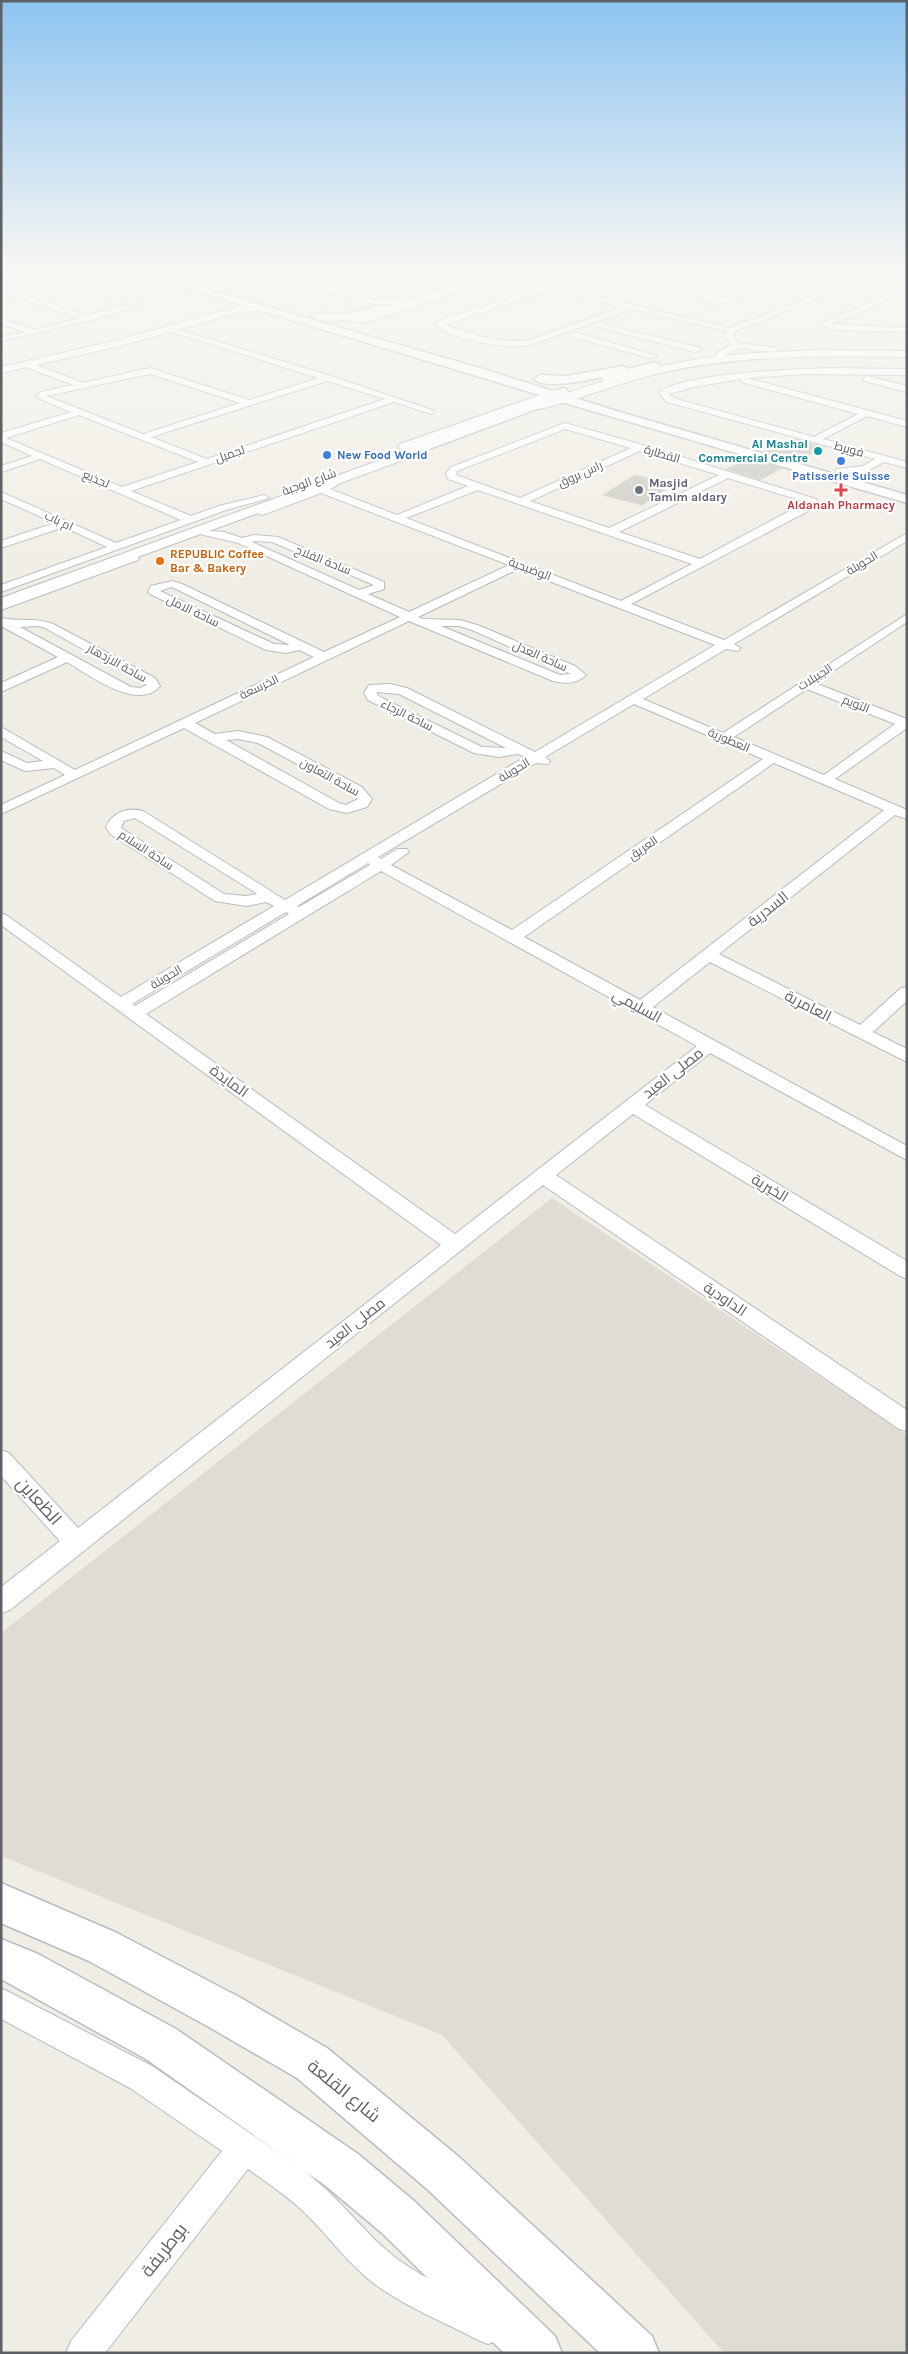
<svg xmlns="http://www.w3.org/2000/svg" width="908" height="2354" font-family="Karla,Cairo,sans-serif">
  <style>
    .education { fill: #e0dcd3 }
    .building { fill: #cbc8c1; stroke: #d5cfc2 }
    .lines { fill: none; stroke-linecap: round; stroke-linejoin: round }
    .minor-casing { stroke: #b7bbbf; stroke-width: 2 }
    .tertiary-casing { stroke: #b7bbbf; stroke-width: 2 }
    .secondary-casing { stroke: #b8bcc2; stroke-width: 3 }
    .minor { fill: #fff; fill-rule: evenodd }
    .tertiary { fill: #fff; fill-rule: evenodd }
    .secondary { fill: #fff; fill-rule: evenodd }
    .culture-dot { fill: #0f9aa8; stroke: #fff; stroke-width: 2 }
    .shop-dot { fill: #3f7fe0; stroke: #fff; stroke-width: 2 }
    .worship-dot { fill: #6b7280; stroke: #fff; stroke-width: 2 }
    .health-dot { fill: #e0444e; stroke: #fff; stroke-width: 2 }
    .food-dot { fill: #e8710a; stroke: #fff; stroke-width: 2 }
    .labels { text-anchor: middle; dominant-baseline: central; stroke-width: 4.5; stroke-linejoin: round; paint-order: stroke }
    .far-culture-label { font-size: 12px; font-weight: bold; fill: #0d838f; stroke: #fff; text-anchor: end }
    .far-street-label { font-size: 12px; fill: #5c6166; stroke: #fff }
    .far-shop-label { font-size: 12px; font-weight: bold; fill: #366cbe; stroke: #fff; text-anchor: start }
    .far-worship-label { font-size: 12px; font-weight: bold; fill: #5b616d; stroke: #fff; text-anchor: start }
    .far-health-label { font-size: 12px; font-weight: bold; fill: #be3a42; stroke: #fff }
    .far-food-label { font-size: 12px; font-weight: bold; fill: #c56008; stroke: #fff; text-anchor: start }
    .street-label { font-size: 15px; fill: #5c6166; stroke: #fff }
    .near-street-label { font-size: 18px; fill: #5c6166; stroke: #fff }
  </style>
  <rect width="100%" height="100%" fill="#f0ede4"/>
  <!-- education -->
  <polygon class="education" points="552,1198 907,1435 907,2353 724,2353 442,2035 1,1856 1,1633"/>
  <!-- building -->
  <g class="building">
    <polygon points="792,438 825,447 797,461 763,452"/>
    <polygon points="748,459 782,468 760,480 726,469"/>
    <polygon points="635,475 673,484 642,505 603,495"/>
  </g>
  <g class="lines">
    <!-- minor casing -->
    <g class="minor-casing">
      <g id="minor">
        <polygon points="37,271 45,271 143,304 92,320 1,341 1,337 25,332 1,324 1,319 35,330 80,318 1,292 1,288 88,315 131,304 42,274 1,281 1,277"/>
        <polygon points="254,271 265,271 284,277 280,279"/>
        <polygon points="385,271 397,271 329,287 375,300 405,300 409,302 408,304 375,304 324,291 320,286"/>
        <polygon points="599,271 608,271 723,298 762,285 705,271 717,271 769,282 801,271 811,271 714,306 710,304 715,301 606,276"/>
        <path d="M820,271C834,271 846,275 860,276C869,277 878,270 888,271L735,331L733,337L738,343L777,348L778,350L774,352L737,348L722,357H716V353L731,345L725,337L727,331L632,309L530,345C508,349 454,341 437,326L438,322L444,319L542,287L516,281H495L491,279L495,277H516L730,328L855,280ZM551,289L623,307L526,341H508L484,337L445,325Z"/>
        <polygon points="907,287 907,292 831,324 907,328 907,332 836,330 820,324"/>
        <polygon points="598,323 701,348 702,350 695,352 598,327"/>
        <path d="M169,327L331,376L435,411L431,414L394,402L131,491L191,516L219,506L264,495L269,498L226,510L1,592V585L107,547L64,527L1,548V541L55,523L1,499V492L116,543L181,520L40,459L1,472V466L32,456L1,442V433L71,412L36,397L41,392L73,385L23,366V362H29L83,383L150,368L249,400L319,378L169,331ZM150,374L240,403L143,434L46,396ZM327,381L385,399L207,459L151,437ZM79,415L198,462L122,487L6,438Z"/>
        <polygon points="572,333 578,333 657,356 650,358 572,337"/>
        <path d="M831,368L907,369V375L805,374L747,378L907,421V427L867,416L823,439L907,462V468L884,462L865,472L836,473V469L863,466L875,459L667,402L659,393C681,373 798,369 831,368ZM741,379V382L858,414L814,437L673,398L669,394L694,387Z"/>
        <polygon points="867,376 907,386 907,392 864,381 863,379"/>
        <path d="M565,423L643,445L816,499L817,501L814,508L631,604L724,640L907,533V541L734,644L740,648L738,651L726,649L643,699L723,733L907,614V622L815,683L907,719V728L835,779L907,810V819L895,815L719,954L860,1025L901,988L907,987V1001L873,1032L907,1049V1062L710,962L653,1007L907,1146V1160L710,1053L645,1105L907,1261V1279L900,1276L633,1114L556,1175L907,1410V1431L899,1429L543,1185L85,1550L10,1610L1,1613V1587L60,1541L1,1476V1450L9,1453L78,1528L441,1245L1,925V913L6,915L121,997L274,906L266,902L246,906L215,901L110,834L106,827C112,812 128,807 143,811L285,900L525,757L518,754L499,757L474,753L368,700L364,693L369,685L390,684L407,688L535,752L715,645L518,569L418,617L423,619L460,620L480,626L575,666L586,675C577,684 565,684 553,681L409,621L195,723L215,734L238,731L267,737L362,787L372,799L367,807L347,813L329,809L184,728L1,814V805L65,775L54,768L25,771L1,760V751L27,763L43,761L1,737V727L75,770L314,657L299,650L286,653L266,650L150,594L148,592L151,586L172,581L182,584L324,652L400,617L238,543L200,534V530L224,532L242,538L254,535L278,537L384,582V589L368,594L409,612L509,565L321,493L265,514L261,515L256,512L333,482L338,485L330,489L397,515L468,486L448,479L446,473L451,467ZM565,429L631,448L520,498L456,475L457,471ZM640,451L719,475L609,528L530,501ZM728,478L806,502L700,559L619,532ZM478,490L692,564L621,601L406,518ZM254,541L272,542L374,585L359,590L252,542ZM171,587L174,588L290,645L274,644L160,591ZM441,626H459L472,630L571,674L560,675ZM807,689L895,724L824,775L734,737ZM377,692L399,694L506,748L482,747L384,699L377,695ZM634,704L763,759L512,930L391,865L409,852L407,849H397L381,859L378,857L536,763L548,764L550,761L545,757ZM238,739L258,743L352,793L358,799L346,805L339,803L226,740ZM774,763L884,810L640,1000L524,937ZM135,818L256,893L257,894L246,896L224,894L121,828L124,821ZM368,863L370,865L299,907L297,906ZM381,871L697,1046L455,1234L146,1014ZM286,912L289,914L135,1006L132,1004Z"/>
        <polygon points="134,555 139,558 138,560 1,610 1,603"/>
        <path d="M1,618C19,622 36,617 53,624L155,678L160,686C138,712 89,675 67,662L1,692V683L58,657L1,626ZM38,626L45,628L147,685L140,688L131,687L20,627Z"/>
        <path d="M1,1988L152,2066L304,2170L331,2194L376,2241L397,2259L420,2274L500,2315L505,2327L500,2339L488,2344L476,2339C442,2321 403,2306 372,2282C348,2263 330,2238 308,2216C290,2198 269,2184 248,2169L105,2353H66L71,2341L222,2151L130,2088L1,2019Z"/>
      </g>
    </g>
    <!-- tertiary casing -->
    <g class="tertiary-casing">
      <g id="tertiary">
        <path d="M300,271H317L313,274C297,277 218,296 208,288L213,285Z"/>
        <polygon points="497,271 525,271 367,322 353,322 348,319"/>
        <polygon points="268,305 273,308 271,310 240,312 124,345 1,373 1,367 118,340 240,306"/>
        <path d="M818,350L907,351V357C823,355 738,355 656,374C617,383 579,400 540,409L534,406L536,404C580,388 625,373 671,364C719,354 769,352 818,350Z"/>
        <polygon points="554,390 558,391 558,395 408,450 404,451 398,447 400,444"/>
        <polygon points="424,444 428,445 430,448 428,451 1,607 1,598"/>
      </g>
    </g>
    <!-- secondary casing -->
    <g class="secondary-casing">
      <g id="secondary">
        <polygon points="129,271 144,271 483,369 556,392 562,388 566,389 568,392 566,395 613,410 907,495 907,503 558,401 405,458 395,458 393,455 395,452 546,397"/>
        <path d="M382,306L387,309L386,311C370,315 323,328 311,316L316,313L345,314Z"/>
        <path d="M654,362L660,365L658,367L607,382L603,381L602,377C587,380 545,390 534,379L540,375L567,376L623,366L628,369Z"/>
        <polygon points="1,1883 117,1933 239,1997 327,2048 459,2157 652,2336 659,2353 600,2353 427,2189 297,2078 209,2027 89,1961 1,1923"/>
        <polygon points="1,1939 38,1954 176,2029 358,2154 414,2201 555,2336 562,2353 504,2353 382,2233 326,2186 146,2059 1,1979"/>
      </g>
    </g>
    <!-- minor -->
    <use href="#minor" class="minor"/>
    <!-- tertiary -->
    <use href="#tertiary" class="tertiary"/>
    <!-- secondary -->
    <use href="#secondary" class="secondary"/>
  </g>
  <!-- sky -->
  <linearGradient id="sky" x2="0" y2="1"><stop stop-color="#8dc4f1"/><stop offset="0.45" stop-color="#f8f7f3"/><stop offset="1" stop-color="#f8f7f3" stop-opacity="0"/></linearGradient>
  <rect width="908" height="600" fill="url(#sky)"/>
  <!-- markers -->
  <circle class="culture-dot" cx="818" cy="451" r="5"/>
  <g class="shop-dot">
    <circle cx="327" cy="455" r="5"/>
    <circle cx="841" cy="461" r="5"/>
  </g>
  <circle class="worship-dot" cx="639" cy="490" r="5"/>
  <path class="health-dot" d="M838.5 482.5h5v5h5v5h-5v5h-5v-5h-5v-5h5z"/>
  <circle class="food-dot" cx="160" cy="561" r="5"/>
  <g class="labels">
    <!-- far-culture labels -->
    <g class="far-culture-label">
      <text x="808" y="444">Al Mashal<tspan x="808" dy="14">Commercial Centre</tspan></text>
    </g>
    <!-- far-street labels -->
    <g class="far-street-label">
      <text transform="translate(849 449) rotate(15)">فويرط</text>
      <text transform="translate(230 454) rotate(-19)">لجميل</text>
      <text transform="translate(662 454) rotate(17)">القطارة</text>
      <text transform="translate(580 474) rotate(-24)">راس بروق</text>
      <text transform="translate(96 479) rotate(23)">لجذيع</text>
      <text transform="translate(309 482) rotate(-20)">شارع الوجبة</text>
      <text transform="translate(59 521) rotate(25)">ام باب</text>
      <text transform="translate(323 560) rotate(22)">ساحة الفلاح</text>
      <text transform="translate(862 563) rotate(-31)">الحويلة</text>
      <text transform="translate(530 569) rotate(21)">الوضيحية</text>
      <text transform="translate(193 611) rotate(26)">ساحة الامل</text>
      <text transform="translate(540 656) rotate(24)">ساحة العدل</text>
      <text transform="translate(117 663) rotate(29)">ساحة الازدهار</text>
      <text transform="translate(815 677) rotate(-33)">الجبيلات</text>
      <text transform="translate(259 687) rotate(-25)">الخرسعة</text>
      <text transform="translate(856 704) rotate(22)">التويم</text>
      <text transform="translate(407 715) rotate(26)">ساحة الرجاء</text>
      <text transform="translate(729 740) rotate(23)">العطورية</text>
      <text transform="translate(514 770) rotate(-31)">الحويلة</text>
      <text transform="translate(330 777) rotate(29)">ساحة التعاون</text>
      <text transform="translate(643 848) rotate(-34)">العريق</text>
      <text transform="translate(146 850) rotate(33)">ساحة السلام</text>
      <text transform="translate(166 977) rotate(-31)">الحويلة</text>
    </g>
    <!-- far-shop labels -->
    <g class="far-shop-label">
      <text x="337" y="455">New Food World</text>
      <text x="841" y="476" text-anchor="middle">Patisserie Suisse</text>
    </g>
    <!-- far-worship labels -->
    <g class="far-worship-label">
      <text x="649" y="483">Masjid<tspan x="649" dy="14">Tamim aldary</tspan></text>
    </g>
    <!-- far-health labels -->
    <g class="far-health-label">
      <text x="841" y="505">Aldanah Pharmacy</text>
    </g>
    <!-- far-food labels -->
    <g class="far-food-label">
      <text x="170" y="554">REPUBLIC Coffee<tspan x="170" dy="14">Bar &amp; Bakery</tspan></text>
    </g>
    <!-- street labels -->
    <g class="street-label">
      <text transform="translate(768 909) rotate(-38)">السدرية</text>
      <text transform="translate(637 1006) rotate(29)">السليمي</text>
      <text transform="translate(808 1006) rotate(27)">العامرية</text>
      <text transform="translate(673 1073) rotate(-38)">مصلى العيد</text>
      <text transform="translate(229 1081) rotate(36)">المايدة</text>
      <text transform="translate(770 1188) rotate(31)">الخيرية</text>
      <text transform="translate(725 1299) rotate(34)">الداودية</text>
      <text transform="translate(355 1323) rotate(-38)">مصلى العيد</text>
    </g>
    <!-- near-street labels -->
    <g class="near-street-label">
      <text transform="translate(39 1501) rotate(48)">الظعاين</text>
      <text transform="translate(344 2091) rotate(39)">شارع القلعة</text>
      <text transform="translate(164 2250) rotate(-52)">بوطريفة</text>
    </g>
  </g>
  <!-- border -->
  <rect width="908" height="2354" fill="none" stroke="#5c6166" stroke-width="5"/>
</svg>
